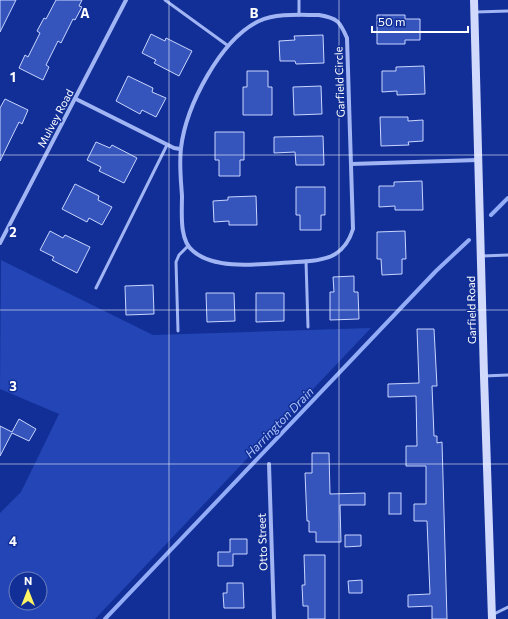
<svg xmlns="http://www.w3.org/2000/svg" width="508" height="619" font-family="Commissioner,sans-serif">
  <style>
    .green { fill: #2445b6; fill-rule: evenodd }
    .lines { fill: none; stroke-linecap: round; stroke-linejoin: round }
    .stream { stroke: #93acf7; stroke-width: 4 }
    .building { fill: #3555bd; stroke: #c9d5fe }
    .lane { stroke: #a1b4f3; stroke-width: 3 }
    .street { stroke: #a1b4f3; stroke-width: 4 }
    .secondary { stroke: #d1dafd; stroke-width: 8 }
    .grid { fill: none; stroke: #fff; stroke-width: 1; stroke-opacity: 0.55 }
    .labels { text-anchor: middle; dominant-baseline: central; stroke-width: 3; stroke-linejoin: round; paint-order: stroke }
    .street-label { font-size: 11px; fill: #fff; stroke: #112f96 }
    .water-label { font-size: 12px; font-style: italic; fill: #adc0fa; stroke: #112f96 }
    .grid-label { font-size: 13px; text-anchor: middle; font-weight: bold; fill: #fff; stroke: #112f96; stroke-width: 3; stroke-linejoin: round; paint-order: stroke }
  </style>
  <rect width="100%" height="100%" fill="#112f96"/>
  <!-- green -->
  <path class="green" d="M1,260L153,335L371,328L95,619H0V513L21,492L59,414L0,389ZM16,579H40V603H16Z"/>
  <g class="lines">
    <!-- stream -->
    <g class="stream">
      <polyline points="491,215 508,198"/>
      <polyline points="105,619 436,271 469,240"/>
    </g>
  </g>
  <!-- building -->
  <g class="building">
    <polygon points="0,0 16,0 0,32"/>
    <polygon points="56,0 82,0 79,6 82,7 75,20 73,19 61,43 58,41 46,65 49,67 43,80 19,68 25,55 28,57 40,33 37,31 44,18 46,19"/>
    <polygon points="377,15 405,15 405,19 420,19 420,40 405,40 405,44 377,44"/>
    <polygon points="151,34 165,41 166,38 192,51 179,76 154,63 156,60 142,53"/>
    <polygon points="323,35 324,63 296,64 295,61 280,61 279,41 295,40 294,36"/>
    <polygon points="424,66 425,94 397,95 397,91 382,92 382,71 396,71 396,67"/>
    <polygon points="247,71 268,71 268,87 272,87 272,115 243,115 243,87 247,87"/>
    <polygon points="128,76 153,88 152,92 166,98 156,117 142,110 140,114 116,101"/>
    <polygon points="321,86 322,114 294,115 293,87"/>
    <polygon points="5,99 28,110 22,124 19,122 0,161 0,108"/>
    <polygon points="380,117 408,117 408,121 423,120 423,141 408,142 409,145 381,146"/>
    <polygon points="215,132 244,132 244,160 240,160 240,176 219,176 219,160 215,160"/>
    <polygon points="323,136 324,165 296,165 295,152 274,153 274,137"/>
    <polygon points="96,142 110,148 112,145 137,158 124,183 99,171 101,167 87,160"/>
    <polygon points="422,181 423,210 395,210 395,206 379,207 379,186 394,186 394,182"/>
    <polygon points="75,184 99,196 98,200 112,207 102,225 89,218 87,222 62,209"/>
    <polygon points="296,187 325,187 325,215 321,215 321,230 300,230 300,215 296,215"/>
    <polygon points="256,196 257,225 229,225 229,221 214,222 213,201 228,200 228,197"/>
    <polygon points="50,231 63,238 65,235 90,247 77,273 52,260 54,257 40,250"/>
    <polygon points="405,231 406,259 402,259 402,274 382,275 381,259 377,259 377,232"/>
    <polygon points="354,276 354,292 358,292 359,319 330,320 330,292 334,292 333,277"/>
    <polygon points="153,285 154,314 126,315 125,286"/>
    <polygon points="206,293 234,293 235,321 207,322"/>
    <polygon points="256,293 284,293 284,321 256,322"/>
    <polygon points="417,329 434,329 437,386 432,386 434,436 437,436 437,443 442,442 447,619 432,619 432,606 408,607 408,595 430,594 427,521 414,521 414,504 426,504 426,466 406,466 406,446 417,446 416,396 388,397 388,384 419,383"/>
    <polygon points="19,419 36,429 29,441 12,433 0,456 0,426 12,432"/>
    <polygon points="312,453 329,453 330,494 365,493 365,505 340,505 341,542 316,542 316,532 309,532 309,521 307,521 305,473 312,473"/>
    <rect x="389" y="493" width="12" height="21"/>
    <polygon points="345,535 361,535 361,546 345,547"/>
    <polygon points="230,539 247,539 247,554 233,554 233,566 218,566 218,552 230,552"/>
    <polygon points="304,555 325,555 325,619 308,619 308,606 303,606 302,585 305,585"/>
    <polygon points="362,580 362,593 349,593 348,581"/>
    <polygon points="227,583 243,583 244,608 224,608 223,593 227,593"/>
  </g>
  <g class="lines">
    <!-- lane -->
    <g class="lane">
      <polyline points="165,0 227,45"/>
      <polyline points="299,0 299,15"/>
      <polyline points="476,12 508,11"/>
      <polyline points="482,256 508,255"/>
      <polyline points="306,261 308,327"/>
      <polyline points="96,288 167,145"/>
      <polyline points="178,331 176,262 179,255 188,246"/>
      <polyline points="484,376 508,375"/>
      <polyline points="494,614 508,607"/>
    </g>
    <!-- street -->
    <g class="street">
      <path d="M319,15C338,18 340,22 347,38L353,229C344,258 324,261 296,262C267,263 217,272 193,251C179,240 182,213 182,196C181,181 179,164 181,148C186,106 220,40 259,21C277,13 300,15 319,15Z"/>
      <polyline points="76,99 174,148 180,149"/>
      <polyline points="351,164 478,160"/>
      <polyline points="0,243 126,0"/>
      <polyline points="269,464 274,619"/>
    </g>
    <!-- secondary -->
    <polyline class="secondary" points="474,0 484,376 492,619"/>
  </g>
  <!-- grid -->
  <path class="grid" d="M169,0V619M339,0V619M0,155H508M0,310H508M0,464H508"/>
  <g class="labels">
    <!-- street labels -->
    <g class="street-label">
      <text transform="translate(339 82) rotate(-92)">Garfield Circle</text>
      <text transform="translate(55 118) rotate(-62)">Mulvey Road</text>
      <text transform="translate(471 310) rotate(-91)">Garfield Road</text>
      <text transform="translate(262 542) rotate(-92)">Otto Street</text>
    </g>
    <!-- water labels -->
    <g class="water-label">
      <text transform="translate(279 422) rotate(-46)">Harrington Drain</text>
    </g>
  </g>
  <g class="grid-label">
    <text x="85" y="18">A</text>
    <text x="254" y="18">B</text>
    <text x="13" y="82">1</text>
    <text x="13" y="237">2</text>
    <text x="13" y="391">3</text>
    <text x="13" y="546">4</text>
  </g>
  <!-- north arrow -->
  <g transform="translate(28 591)"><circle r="19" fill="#112f96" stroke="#7082c0"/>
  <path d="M0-3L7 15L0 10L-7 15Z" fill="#fff463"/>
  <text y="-6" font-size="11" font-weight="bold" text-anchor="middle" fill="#ffffff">N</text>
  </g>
  <!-- scale -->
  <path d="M372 26v6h96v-6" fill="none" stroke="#ffffff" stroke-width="2"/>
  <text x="378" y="26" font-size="12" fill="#ffffff" stroke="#112f96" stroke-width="3" paint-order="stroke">50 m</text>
</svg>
